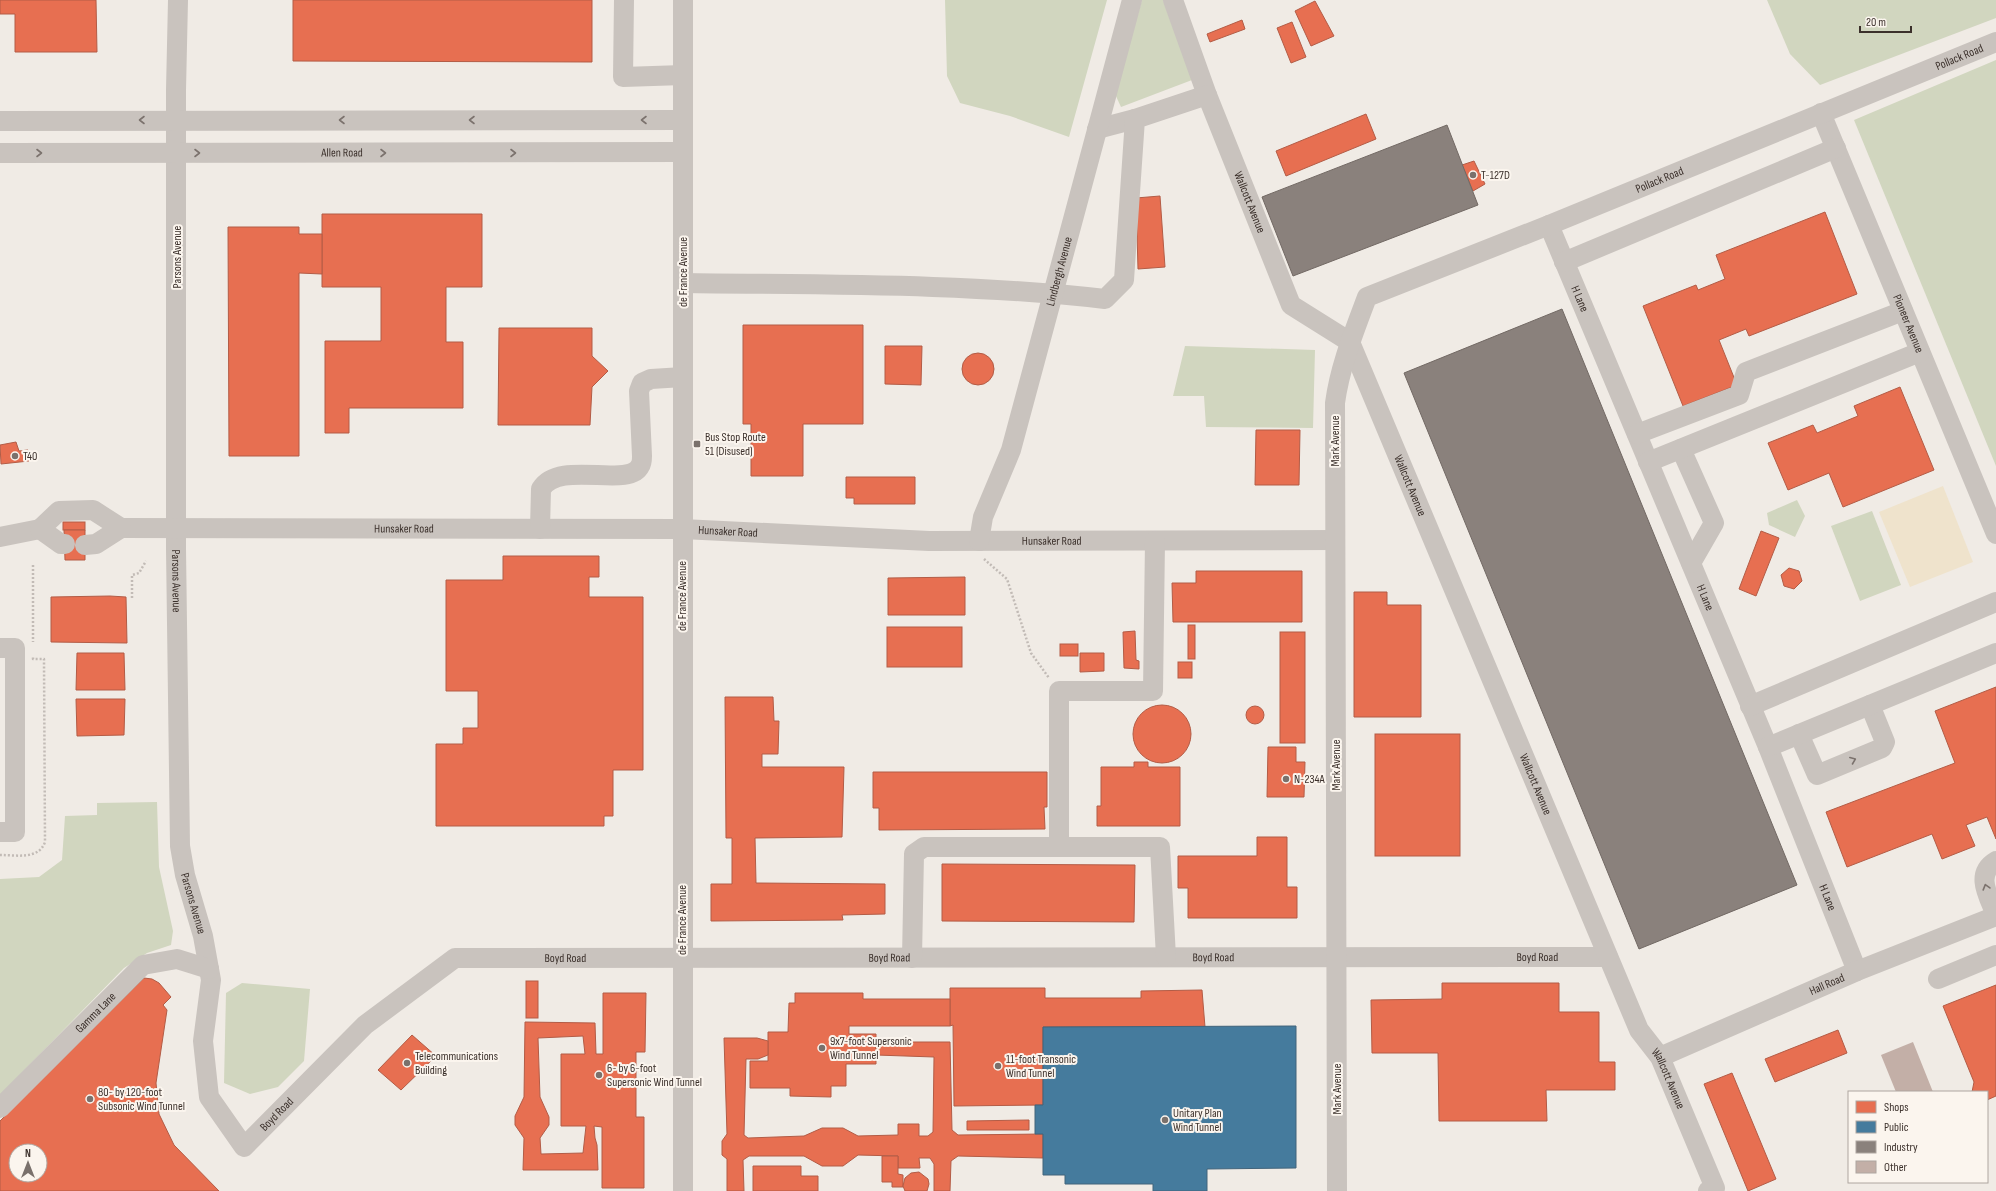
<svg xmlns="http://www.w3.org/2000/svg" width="1996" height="1191" font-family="'Sofia Sans Condensed',sans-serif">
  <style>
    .green { fill: #d1d6bf }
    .sand { fill: #efe3cc }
    .shops { fill: #e76f51; stroke: #b35c46; fill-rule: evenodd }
    .public { fill: #457b9d; stroke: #42647b }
    .industry { fill: #8a817c; stroke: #726964 }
    .building { fill: #c3afa7 }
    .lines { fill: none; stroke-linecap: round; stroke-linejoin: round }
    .path { stroke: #c2bbb6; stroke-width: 2.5; stroke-dasharray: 2 2; stroke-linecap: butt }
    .minor { stroke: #c9c3be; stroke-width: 20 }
    .oneway { stroke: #7b726d }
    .poi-dot { fill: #7a716c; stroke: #fbf5ee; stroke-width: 1.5 }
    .labels { text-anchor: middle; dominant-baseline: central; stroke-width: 4; stroke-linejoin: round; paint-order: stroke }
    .street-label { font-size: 12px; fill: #3b302b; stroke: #fbf5ee }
    .poi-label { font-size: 12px; fill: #3b302b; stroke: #fbf5ee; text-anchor: start }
  </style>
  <rect width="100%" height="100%" fill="#f0ebe5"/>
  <!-- green -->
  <g class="green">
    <polygon points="945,0 1107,0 1069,137 1010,116 960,103 947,76"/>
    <polygon points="1142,0 1163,0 1192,80 1121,107 1115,94"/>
    <polygon points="1767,0 1996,0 1996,18 1820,85 1790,54"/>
    <polygon points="1996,60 1996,466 1854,120"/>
    <polygon points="1185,346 1315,350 1313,428 1206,427 1204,396 1173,396"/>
    <polygon points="1797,500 1805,516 1795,537 1769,525 1767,513"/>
    <polygon points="1872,511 1901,585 1860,601 1831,526"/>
    <polygon points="157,802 159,867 173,931 171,945 147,953 124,968 0,1095 0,879 39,877 62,860 65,816 97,815 97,803"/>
    <polygon points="242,983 310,989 304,1061 278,1087 250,1094 224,1083 226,993"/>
  </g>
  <!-- sand -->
  <polygon class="sand" points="1943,486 1973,562 1910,587 1879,512"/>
  <!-- shops -->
  <g class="shops">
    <polygon points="0,0 96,0 97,52 15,52 15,14 0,14"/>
    <polygon points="293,0 592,0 592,62 293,61"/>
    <polygon points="1315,1 1334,36 1311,46 1295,11"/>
    <polygon points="1242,20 1245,29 1210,42 1207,34"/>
    <polygon points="1292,22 1306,57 1291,63 1277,28"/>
    <polygon points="1366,114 1376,139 1286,176 1276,151"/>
    <polygon points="1474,161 1485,184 1473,191 1462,165"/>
    <polygon points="1160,196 1165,267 1138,269 1136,198"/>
    <polygon points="1825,212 1857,294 1749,336 1746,329 1719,340 1737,385 1683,406 1643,306 1696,285 1698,290 1725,279 1716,255"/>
    <polygon points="322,214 482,214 482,287 446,287 446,342 463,342 463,408 349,408 349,433 325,433 325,341 381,341 381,287 322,287"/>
    <polygon points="228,227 299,227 299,234 322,234 322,274 299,273 299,456 229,456"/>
    <polygon points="743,325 863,325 863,424 803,424 803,476 751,476 751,424 743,424"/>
    <polygon points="499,328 592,328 592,356 608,371 592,387 590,425 498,425"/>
    <polygon points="885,346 922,346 921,385 885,384"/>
    <circle cx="978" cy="369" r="16"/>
    <polygon points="1900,387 1934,470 1843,507 1829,473 1788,490 1768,443 1813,425 1817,433 1858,416 1854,406"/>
    <polygon points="1256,430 1300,430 1299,485 1255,485"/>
    <polygon points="16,442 19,451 28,450 29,461 1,464 0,445"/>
    <polygon points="846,477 915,477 915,504 854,504 854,498 846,498"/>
    <rect x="63" y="522" width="22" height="8"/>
    <polygon points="64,530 85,530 85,560 65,560"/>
    <polygon points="1761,531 1779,538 1756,596 1739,589"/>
    <polygon points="503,556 599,556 599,577 589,577 589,597 643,597 643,770 613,770 613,816 604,816 604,826 436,826 436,744 463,744 463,728 478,728 478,691 446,691 446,580 503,580"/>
    <polygon points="1789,568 1799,571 1802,581 1794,589 1784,586 1781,575"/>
    <polygon points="1196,571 1302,571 1302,622 1173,622 1172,583 1196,583"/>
    <polygon points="965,577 965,615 888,615 888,578"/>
    <polygon points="1354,592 1387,592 1387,605 1421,605 1421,717 1354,717"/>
    <polygon points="110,596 126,597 127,643 51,642 51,597"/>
    <rect x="1188" y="625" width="7" height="34"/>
    <rect x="887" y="627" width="75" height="40"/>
    <polygon points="1135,631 1136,660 1139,661 1139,669 1124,668 1123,632"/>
    <rect x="1280" y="632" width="25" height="111"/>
    <rect x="1060" y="644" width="18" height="12"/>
    <polygon points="77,653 124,653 125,690 76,690"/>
    <polygon points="1080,653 1104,653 1104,671 1080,672"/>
    <rect x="1178" y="662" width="14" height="16"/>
    <polygon points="1996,687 1996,839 1987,817 1966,825 1975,846 1942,859 1932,834 1847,867 1826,812 1955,763 1935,711"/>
    <polygon points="725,697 773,697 774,721 779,721 778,754 762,754 762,767 844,767 842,837 755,838 756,883 885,884 885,914 842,915 843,920 711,921 711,884 732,884 732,838 726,838"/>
    <polygon points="76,699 125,699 124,735 77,736"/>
    <circle cx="1162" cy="734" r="29"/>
    <circle cx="1255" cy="715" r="9"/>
    <rect x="1375" y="734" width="85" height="122"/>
    <polygon points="1268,747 1296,747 1296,762 1305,762 1304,797 1267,797"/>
    <polygon points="1134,762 1148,762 1148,767 1180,767 1180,826 1097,826 1097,806 1101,806 1101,767 1134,767"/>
    <polygon points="873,772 1047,772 1047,807 1044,807 1045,829 879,830 879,808 873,808"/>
    <polygon points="1257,837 1287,837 1287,887 1297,887 1297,918 1188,918 1188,888 1178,888 1178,856 1257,856"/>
    <polygon points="942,864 1135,865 1134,922 942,921"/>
    <path d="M144,978L152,979L159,983L171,997L163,1005L167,1010L156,1083L159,1114L174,1145L219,1191H0V1121ZM16,1151H40V1175H16Z"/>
    <rect x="526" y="981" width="12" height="37"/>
    <polygon points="1442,983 1559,983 1559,1012 1599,1012 1599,1062 1615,1062 1615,1090 1546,1090 1547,1121 1439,1121 1438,1053 1372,1053 1371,1000 1442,999"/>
    <polygon points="1996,985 1996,1096 1987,1100 1987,1092 1972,1092 1974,1082 1943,1006"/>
    <polygon points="950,988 1045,988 1045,998 1141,998 1141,991 1202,990 1205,1027 1043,1027 1043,1105 954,1106 953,1025 950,1026"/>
    <path d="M603,993H646L645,1052H636V1117H644V1188H602V1127L594,1126L595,1138L597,1145L598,1170H523L524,1138L515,1125V1116L524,1097L525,1022L595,1023L596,1054H603ZM583,1036L585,1054H561V1126H586L583,1153L541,1154L540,1138L549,1125V1117L540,1097L538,1038Z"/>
    <polygon points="795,993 863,993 863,999 950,999 950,1026 849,1026 849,1034 876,1034 876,1064 846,1064 846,1086 831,1086 831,1097 790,1096 790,1088 750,1088 750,1061 768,1061 768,1032 788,1032 789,1003 795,1003"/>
    <polygon points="1838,1030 1847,1053 1775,1082 1765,1059"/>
    <polygon points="412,1035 436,1056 401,1090 378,1070"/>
    <polygon points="724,1038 757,1038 768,1041 768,1055 758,1059 746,1059 744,1135 748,1138 804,1136 822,1128 843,1128 858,1136 898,1135 898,1124 919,1124 919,1136 928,1136 933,1132 934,1057 876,1055 876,1042 950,1042 952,1130 958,1135 1043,1134 1043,1158 958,1156 951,1161 950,1191 934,1191 934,1164 930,1158 919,1158 920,1168 898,1168 898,1156 858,1155 843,1166 822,1166 804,1156 749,1156 743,1160 744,1191 727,1191 727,1159 722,1155 722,1141 727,1134"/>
    <polygon points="1732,1073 1776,1179 1748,1191 1704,1084"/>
    <polygon points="1029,1120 1029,1130 967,1130 967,1121"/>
    <polygon points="882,1156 898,1156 898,1174 903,1175 903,1187 892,1187 892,1182 882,1182"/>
    <polygon points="753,1166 801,1166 801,1176 818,1176 818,1191 753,1191"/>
    <polygon points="919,1172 928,1179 929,1184 927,1191 905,1191 903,1186 905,1178 911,1173"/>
  </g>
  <!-- public -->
  <polygon class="public" points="1296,1026 1296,1168 1207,1169 1207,1191 1153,1191 1153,1184 1065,1184 1065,1175 1043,1175 1043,1134 1035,1134 1035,1105 1043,1105 1043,1027"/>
  <!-- industry -->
  <g class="industry">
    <polygon points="1447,125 1478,205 1293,276 1262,197"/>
    <polygon points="1562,309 1797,885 1639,949 1404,373"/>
  </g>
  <!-- building -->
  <polygon class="building" points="1913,1042 1933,1092 1896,1092 1881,1055"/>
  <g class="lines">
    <!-- path -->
    <g class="path">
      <polyline points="984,559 1007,579 1031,653 1049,678"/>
      <polyline points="33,565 33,642"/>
      <polyline points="132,598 132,575 139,573 146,561"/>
      <path d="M0,855C16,855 39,860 45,842L44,659H33V657"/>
    </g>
    <!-- minor -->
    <g class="minor">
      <path id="s1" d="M178,0L176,90V549L180,846L185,875L203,936L211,980L203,1041L209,1097L244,1147L365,1025L455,958L1608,957"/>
      <polyline points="624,0 623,77 683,75"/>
      <polyline points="1173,0 1207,95"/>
      <path id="s2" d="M1821,113L1996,534"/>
      <polyline points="0,121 683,120"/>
      <polyline points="1097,129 1135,119"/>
      <path id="s3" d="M0,153L683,152"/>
      <path id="s4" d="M1549,225L1768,747L1857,971"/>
      <polyline points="1564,262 1836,148"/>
      <path id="s5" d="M683,283C824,285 965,283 1105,299L1124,280L1135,119L1207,95L1291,305L1350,342L1639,1030L1660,1057L1715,1188L1708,1191"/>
      <polyline points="1637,434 1739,395 1746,372 1903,311"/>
      <polyline points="1681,449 1714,523 1691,563"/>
      <polyline points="1648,462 1920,352"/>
      <path id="s6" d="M121,528L682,529L929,541L1335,540"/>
      <path d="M540,529L541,489C559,459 629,489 640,466C642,463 642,459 642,456L639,391L642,383L651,379L683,377"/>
      <polyline points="0,537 40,529"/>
      <path id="s7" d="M979,541L983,517L1011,450L1132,0"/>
      <polyline points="65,544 61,544 40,529 59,511 93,510 121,528 96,544 85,545"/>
      <polyline points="0,648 15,648 15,832 0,832"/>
      <polyline points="1750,706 1996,602"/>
      <polyline points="1799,734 1817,775 1882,748 1885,742 1870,705"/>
      <polyline points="1768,747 1996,653"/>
      <polyline points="1059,847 1059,691 1153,691 1155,541"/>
      <path d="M1996,861C1974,874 1989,897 1996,915"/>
      <polyline points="912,958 914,854 924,847 1160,847 1166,957"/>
      <polyline points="1938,979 1996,955"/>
      <path id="s8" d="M1660,1057L1857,971L1996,916"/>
      <path id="s9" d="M0,1108L143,965L177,959L209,969"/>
      <polyline points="683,1191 683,0"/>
      <path id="s10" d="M1337,1191L1335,403C1340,366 1354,332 1367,297L1549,225L1996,42"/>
    </g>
  </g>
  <!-- one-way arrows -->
  <defs><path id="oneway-chevron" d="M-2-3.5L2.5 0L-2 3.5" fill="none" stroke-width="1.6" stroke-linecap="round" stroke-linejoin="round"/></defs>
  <g class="oneway">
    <use href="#oneway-chevron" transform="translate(142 120) rotate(180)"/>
    <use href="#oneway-chevron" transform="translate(342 120) rotate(180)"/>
    <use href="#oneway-chevron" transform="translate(472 120) rotate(180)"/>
    <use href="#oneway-chevron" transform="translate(644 120) rotate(180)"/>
    <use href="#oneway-chevron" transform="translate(39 153)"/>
    <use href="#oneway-chevron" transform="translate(197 153)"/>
    <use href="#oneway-chevron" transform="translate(383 153)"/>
    <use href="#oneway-chevron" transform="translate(513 153)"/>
    <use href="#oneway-chevron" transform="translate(1853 760) rotate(-22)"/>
    <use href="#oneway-chevron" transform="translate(1986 887) rotate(-106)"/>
  </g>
  <!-- markers -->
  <g class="poi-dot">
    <circle cx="1473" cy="175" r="4"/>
    <rect x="693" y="440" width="8" height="8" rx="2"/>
    <circle cx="15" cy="456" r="4"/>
    <circle cx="1286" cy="779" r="4"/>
    <circle cx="822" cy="1048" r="4"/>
    <circle cx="407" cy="1063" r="4"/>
    <circle cx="998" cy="1066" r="4"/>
    <circle cx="599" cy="1075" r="4"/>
    <circle cx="90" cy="1099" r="4"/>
    <circle cx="1165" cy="1120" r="4"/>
  </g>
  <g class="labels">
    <!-- street labels -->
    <g class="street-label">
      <text stroke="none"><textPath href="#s10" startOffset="1538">Pollack Road</textPath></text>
      <text stroke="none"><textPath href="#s3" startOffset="342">Allen Road</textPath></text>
      <text stroke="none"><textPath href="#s10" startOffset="1214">Pollack Road</textPath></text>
      <text stroke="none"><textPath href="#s5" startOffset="802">Wallcott Avenue</textPath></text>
      <text transform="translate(177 257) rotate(-90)">Parsons Avenue</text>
      <text transform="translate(683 272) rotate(-90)">de France Avenue</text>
      <text stroke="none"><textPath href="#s7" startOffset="282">Lindbergh Avenue</textPath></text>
      <text stroke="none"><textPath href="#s4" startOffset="80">H Lane</textPath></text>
      <text stroke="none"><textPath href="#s2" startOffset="228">Pioneer Avenue</textPath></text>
      <text transform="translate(1335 441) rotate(-90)">Mark Avenue</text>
      <text stroke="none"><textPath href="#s5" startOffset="1138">Wallcott Avenue</textPath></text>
      <text stroke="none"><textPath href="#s6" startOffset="283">Hunsaker Road</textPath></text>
      <text stroke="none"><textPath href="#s6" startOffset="607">Hunsaker Road</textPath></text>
      <text stroke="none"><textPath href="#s6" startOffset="931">Hunsaker Road</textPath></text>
      <text stroke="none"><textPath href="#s1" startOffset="581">Parsons Avenue</textPath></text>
      <text transform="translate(682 596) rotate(-90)">de France Avenue</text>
      <text stroke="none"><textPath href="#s4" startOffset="404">H Lane</textPath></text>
      <text transform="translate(1336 765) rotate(-90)">Mark Avenue</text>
      <text stroke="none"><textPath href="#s5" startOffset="1462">Wallcott Avenue</textPath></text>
      <text stroke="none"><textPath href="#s4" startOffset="728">H Lane</textPath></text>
      <text stroke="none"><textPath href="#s1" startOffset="905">Parsons Avenue</textPath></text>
      <text transform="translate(682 920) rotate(-90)">de France Avenue</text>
      <text stroke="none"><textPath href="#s1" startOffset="2205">Boyd Road</textPath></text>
      <text stroke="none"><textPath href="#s1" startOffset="2529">Boyd Road</textPath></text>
      <text stroke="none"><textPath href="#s1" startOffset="1557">Boyd Road</textPath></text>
      <text stroke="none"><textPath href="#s1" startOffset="1881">Boyd Road</textPath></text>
      <text stroke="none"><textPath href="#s8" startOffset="182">Hall Road</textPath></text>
      <text stroke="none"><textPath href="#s9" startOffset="135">Gamma Lane</textPath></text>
      <text stroke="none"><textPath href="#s5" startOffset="1786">Wallcott Avenue</textPath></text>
      <text transform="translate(1337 1089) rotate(-90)">Mark Avenue</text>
      <text stroke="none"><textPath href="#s1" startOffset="1209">Boyd Road</textPath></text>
    </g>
    <!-- poi labels -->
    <g class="poi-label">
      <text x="1481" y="175">T-127D</text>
      <text x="705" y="437">Bus Stop Route<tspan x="705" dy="14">51 (Disused)</tspan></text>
      <text x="23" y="456">T40</text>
      <text x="1294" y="779">N-234A</text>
      <text x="830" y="1041">9x7-foot Supersonic<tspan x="830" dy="14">Wind Tunnel</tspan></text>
      <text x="415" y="1056">Telecommunications<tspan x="415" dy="14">Building</tspan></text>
      <text x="1006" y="1059">11-foot Transonic<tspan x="1006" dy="14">Wind Tunnel</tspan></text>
      <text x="607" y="1068">6- by 6-foot<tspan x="607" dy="14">Supersonic Wind Tunnel</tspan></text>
      <text x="98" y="1092">80- by 120-foot<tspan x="98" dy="14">Subsonic Wind Tunnel</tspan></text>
      <text x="1173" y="1113">Unitary Plan<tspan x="1173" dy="14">Wind Tunnel</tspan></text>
    </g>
  </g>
  <!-- legend -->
  <rect x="1848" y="1091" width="140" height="92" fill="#fbf5ee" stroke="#aea6a0"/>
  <rect x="1856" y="1101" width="20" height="12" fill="#e76f51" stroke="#aea6a0"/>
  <text x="1884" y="1111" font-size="12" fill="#3b302b">Shops</text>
  <rect x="1856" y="1121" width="20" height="12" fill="#457b9d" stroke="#aea6a0"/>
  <text x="1884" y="1131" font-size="12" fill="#3b302b">Public</text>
  <rect x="1856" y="1141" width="20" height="12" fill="#8a817c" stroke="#aea6a0"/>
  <text x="1884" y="1151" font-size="12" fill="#3b302b">Industry</text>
  <rect x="1856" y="1161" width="20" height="12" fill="#c3afa7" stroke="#aea6a0"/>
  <text x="1884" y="1171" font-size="12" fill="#3b302b">Other</text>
  <!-- north arrow -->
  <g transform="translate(28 1163)"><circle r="19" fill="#fbf5ee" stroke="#aea6a0"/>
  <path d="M0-3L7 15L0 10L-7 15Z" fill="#7a716c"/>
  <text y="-6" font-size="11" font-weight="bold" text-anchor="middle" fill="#3b302b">N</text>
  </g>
  <!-- scale -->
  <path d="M1860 26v6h51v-6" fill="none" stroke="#3b302b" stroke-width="2"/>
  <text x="1866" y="26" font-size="12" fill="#3b302b" stroke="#fbf5ee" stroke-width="3" paint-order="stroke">20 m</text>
</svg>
